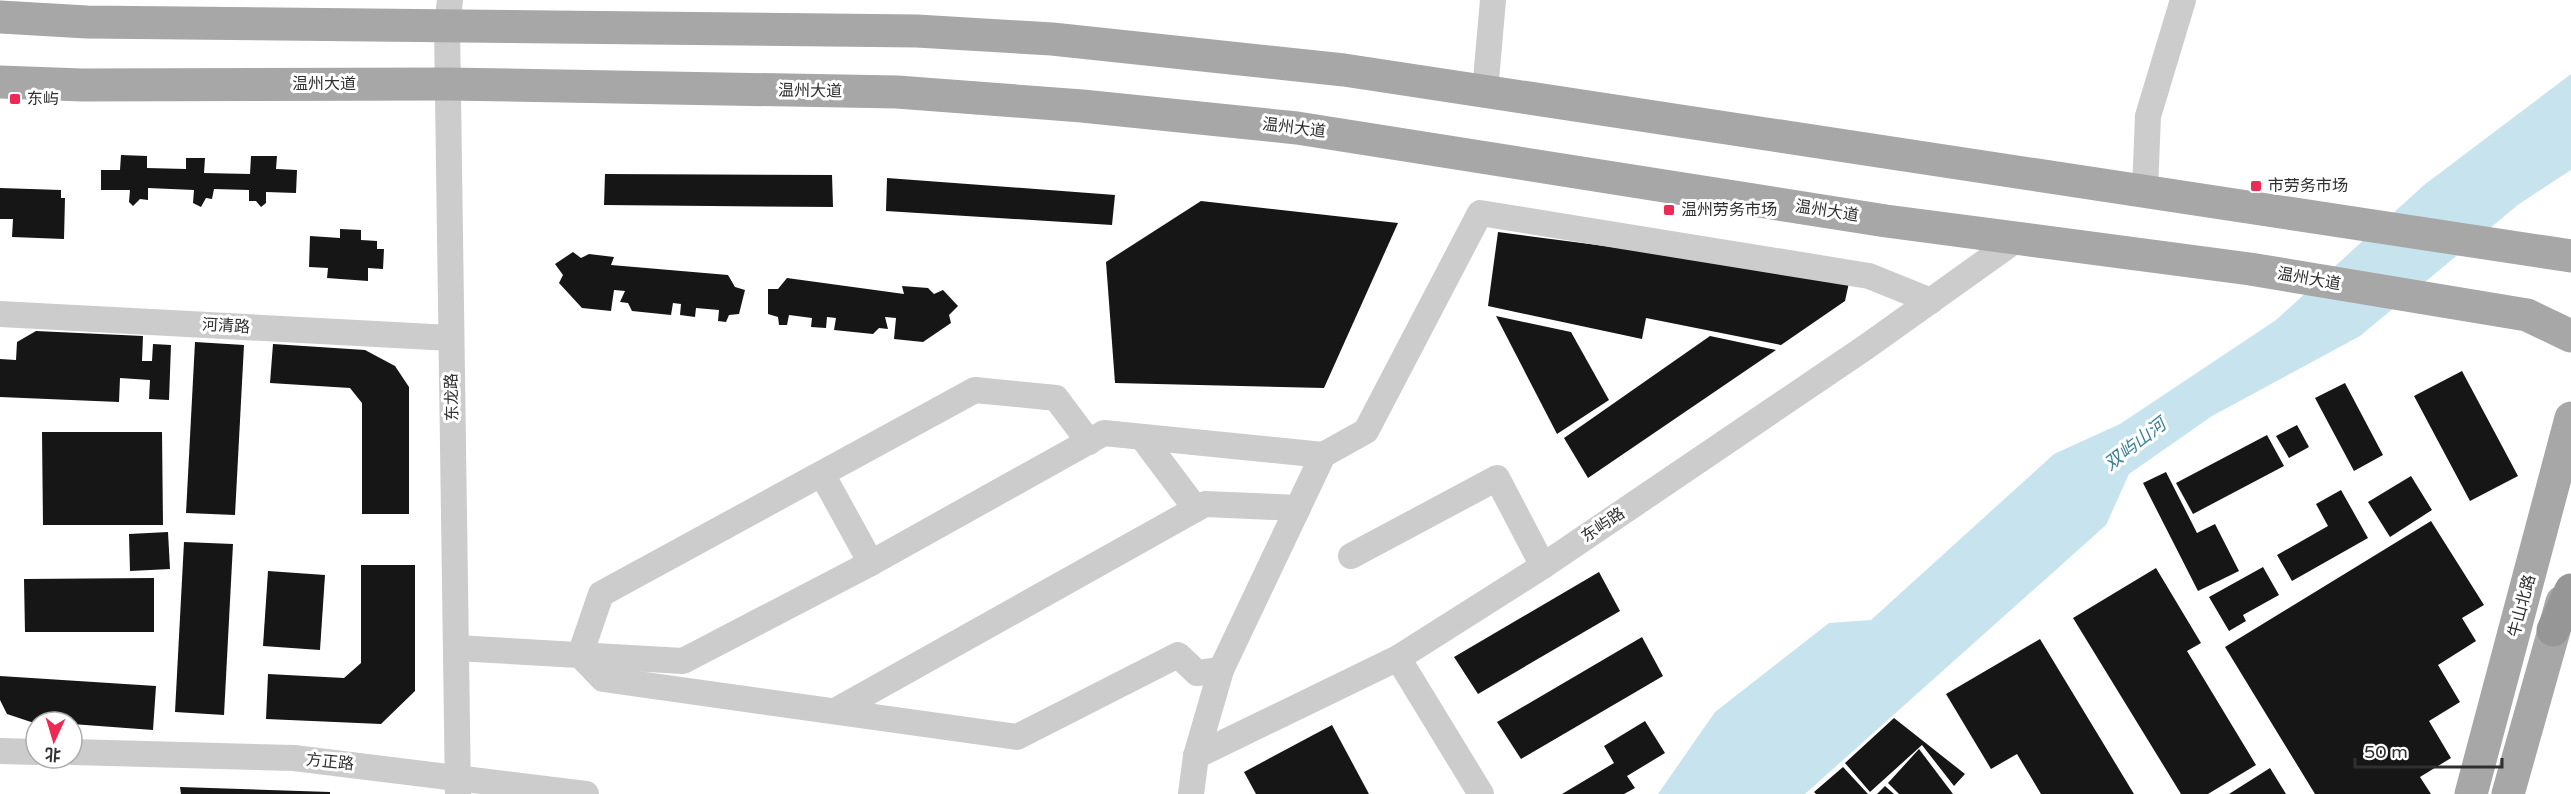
<svg xmlns="http://www.w3.org/2000/svg" width="2571" height="794" font-family="'Varela Round','Noto Sans SC',sans-serif">
  <style>
    .water { fill: #c7e4ee }
    .building { fill: #161616 }
    .lines { fill: none; stroke-linecap: round; stroke-linejoin: round }
    .minor { stroke: #ccc; stroke-width: 26 }
    .major { stroke: #a7a7a7; stroke-width: 33 }
    .highway { stroke: #969696; stroke-width: 33 }
    .poi-dot { fill: #ee2954; stroke: #fff; stroke-width: 2 }
    .labels { text-anchor: middle; dominant-baseline: central; stroke-width: 6; stroke-linejoin: round; paint-order: stroke }
    .street-label { font-size: 16px; fill: #2f2f2f; stroke: #fff }
    .poi-label { font-size: 16px; fill: #2f2f2f; stroke: #fff; text-anchor: start }
    .water-label { font-size: 18px; font-style: italic; fill: #397f95; stroke: #fff }
  </style>
  <rect width="100%" height="100%" fill="#fff"/>
  <!-- water -->
  <polygon class="water" points="2571,74 2571,170 2519,204 2360,336 2212,416 2129,474 2106,525 1805,794 1658,794 1715,712 1829,623 1871,620 2054,454 2120,424 2276,320 2424,185"/>
  <!-- building -->
  <g class="building">
    <polygon points="121,155 147,156 147,168 186,169 186,158 205,158 204,173 250,174 251,156 277,156 276,169 297,170 296,193 266,192 266,203 261,207 256,201 249,201 249,190 214,189 212,199 206,198 201,207 193,203 194,190 148,188 148,200 140,199 133,206 129,202 130,190 101,190 101,170 120,170"/>
    <polygon points="605,174 832,175 833,207 604,205"/>
    <polygon points="887,178 1115,195 1112,225 886,211"/>
    <polygon points="0,188 61,190 61,198 65,198 64,239 12,237 13,219 0,219"/>
    <polygon points="1201,201 1398,223 1324,388 1115,383 1106,262"/>
    <polygon points="340,229 361,230 361,240 377,241 377,249 384,249 383,269 368,268 368,281 327,278 328,268 309,267 310,236 340,238"/>
    <polygon points="1498,232 1850,278 1845,301 1781,345 1646,318 1642,339 1488,306"/>
    <polygon points="573,252 581,258 589,254 614,257 611,265 728,275 735,287 745,290 739,314 729,315 726,322 718,321 719,310 696,308 695,317 680,315 681,304 673,303 671,315 632,311 628,303 620,302 625,291 614,290 611,311 582,308 559,283 563,275 555,264"/>
    <polygon points="787,278 904,294 902,286 928,288 934,294 943,290 958,306 949,315 951,323 923,342 894,339 896,318 885,317 888,329 879,328 873,334 834,330 836,318 827,317 826,328 811,327 812,318 789,315 787,325 779,325 778,317 768,314 768,289 778,289"/>
    <polygon points="1496,316 1571,332 1609,400 1557,434"/>
    <polygon points="36,331 143,336 142,361 152,361 153,344 171,345 169,400 149,399 150,380 120,378 119,402 0,397 0,359 16,360 17,342"/>
    <polygon points="1710,336 1776,350 1588,478 1564,438"/>
    <polygon points="195,342 244,345 235,515 186,513"/>
    <polygon points="273,344 365,350 395,366 409,387 409,514 362,514 362,403 350,388 270,383"/>
    <polygon points="2462,371 2518,476 2470,501 2414,396"/>
    <polygon points="2345,383 2383,455 2354,471 2315,398"/>
    <polygon points="2297,425 2309,447 2289,458 2276,436"/>
    <polygon points="42,432 162,432 163,525 43,525"/>
    <polygon points="2267,435 2284,466 2193,514 2176,483"/>
    <polygon points="2166,472 2197,533 2215,524 2239,571 2198,591 2143,483"/>
    <polygon points="2411,476 2432,510 2390,537 2368,502"/>
    <polygon points="2341,490 2368,538 2292,581 2277,555 2328,526 2316,504"/>
    <polygon points="2431,521 2484,605 2462,618 2476,641 2438,665 2460,702 2429,721 2451,758 2420,777 2431,794 2315,794 2225,647"/>
    <polygon points="168,532 170,569 130,571 129,534"/>
    <polygon points="184,542 233,544 224,715 175,712"/>
    <polygon points="361,565 415,565 415,691 381,724 266,719 268,674 344,678 361,663"/>
    <polygon points="2263,567 2279,595 2243,615 2246,621 2229,631 2209,597"/>
    <polygon points="2156,568 2201,643 2187,651 2256,765 2208,794 2181,794 2073,618"/>
    <polygon points="268,571 325,575 320,650 263,646"/>
    <polygon points="1599,572 1620,611 1478,694 1454,657"/>
    <polygon points="154,578 154,632 25,632 24,579"/>
    <polygon points="1642,637 1663,676 1521,759 1497,722"/>
    <polygon points="2040,639 2134,794 2041,794 2017,754 1991,769 1946,694"/>
    <polygon points="0,676 156,686 153,730 72,724 72,722 31,722 7,714 0,700"/>
    <polygon points="1894,718 1965,774 1954,786 1922,745 1870,792 1845,763"/>
    <polygon points="1645,721 1665,753 1627,776 1635,788 1624,794 1562,794 1614,763 1604,746"/>
    <polygon points="1332,725 1369,794 1256,794 1244,772"/>
    <polygon points="1919,749 1953,794 1899,794 1888,783"/>
    <polygon points="1843,767 1868,794 1816,794 1814,792"/>
    <polygon points="2270,768 2286,794 2229,794"/>
    <polygon points="1885,786 1894,794 1877,794"/>
    <polygon points="180,787 330,792 330,794 181,794"/>
  </g>
  <g class="lines">
    <!-- minor -->
    <g class="minor">
      <polyline points="450,0 447,26 458,794"/>
      <polyline points="1485,91 1493,0"/>
      <polyline points="2145,190 2148,116 2183,0"/>
      <polyline points="0,314 451,338"/>
      <polyline points="1142,437 1196,509"/>
      <polyline points="1089,442 1056,398 975,390 601,594 580,655 603,679 1017,737 1178,655 1197,673 1221,670"/>
      <polyline points="822,474 871,563"/>
      <polyline points="1351,556 1497,478 1543,566"/>
      <polyline points="456,648 683,661 871,563 1104,433 1323,455"/>
      <polyline points="1398,658 1481,794"/>
      <polyline points="835,711 1205,504 1298,508"/>
      <polyline points="0,751 36,752"/>
      <polyline points="72,752 294,758 586,794"/>
      <polyline points="1196,756 1221,670 1323,455 1366,431 1480,213 1869,276 1931,301"/>
      <polyline points="1191,794 1196,756 1398,658 1543,566 1866,347 2020,237"/>
    </g>
    <!-- major -->
    <g class="major">
      <polyline points="0,17 87,22 917,31 1052,39 1344,70 2571,256"/>
      <polyline points="0,82 82,85 447,84 897,92 1082,106 1297,128 1886,221 2250,269 2527,315 2571,336"/>
      <polyline points="2471,794 2571,418"/>
      <polyline points="2508,794 2562,602"/>
    </g>
    <!-- highway -->
    <polyline class="highway" points="2553,630 2571,590"/>
  </g>
  <!-- markers -->
  <g class="poi-dot">
    <rect x="9" y="93" width="12" height="12" rx="3"/>
    <rect x="2250" y="180" width="12" height="12" rx="3"/>
    <rect x="1663" y="204" width="12" height="12" rx="3"/>
  </g>
  <g class="labels">
    <!-- street labels -->
    <g class="street-label">
      <text x="324" y="84">温州大道</text>
      <text transform="translate(810 91) rotate(1)">温州大道</text>
      <text transform="translate(1294 128) rotate(7)">温州大道</text>
      <text transform="translate(1827 211) rotate(9)">温州大道</text>
      <text transform="translate(2309 279) rotate(10)">温州大道</text>
      <text transform="translate(226 326) rotate(3)">河清路</text>
      <text transform="translate(452 397) rotate(-91)">东龙路</text>
      <text transform="translate(1603 525) rotate(-34)">东屿路</text>
      <text transform="translate(2522 606) rotate(-75)">牛山北路</text>
      <text transform="translate(330 762) rotate(6)">方正路</text>
    </g>
    <!-- poi labels -->
    <g class="poi-label">
      <text x="27" y="99">东屿</text>
      <text x="2268" y="186">市劳务市场</text>
      <text x="1681" y="210">温州劳务市场</text>
    </g>
    <!-- water labels -->
    <g class="water-label">
      <text transform="translate(2135 444) rotate(-38)">双屿山河</text>
    </g>
  </g>
  <!-- north arrow -->
  <g transform="translate(54 740) rotate(184)"><circle r="28" fill="#ffffff" stroke="#acacac" stroke-width="1.5"/>
  <path d="M0-4.5L10 22L0 15L-10 22Z" fill="#ee2954"/>
  <text y="-9" font-size="16" font-weight="bold" text-anchor="middle" fill="#2f2f2f">北</text>
  </g>
  <!-- scale -->
  <path d="M2355 758v9h147v-9" fill="none" stroke="#2f2f2f" stroke-width="3"/>
  <text x="2364" y="758" font-size="18" fill="#2f2f2f" stroke="#ffffff" stroke-width="4.5" paint-order="stroke">50 m</text>
</svg>
